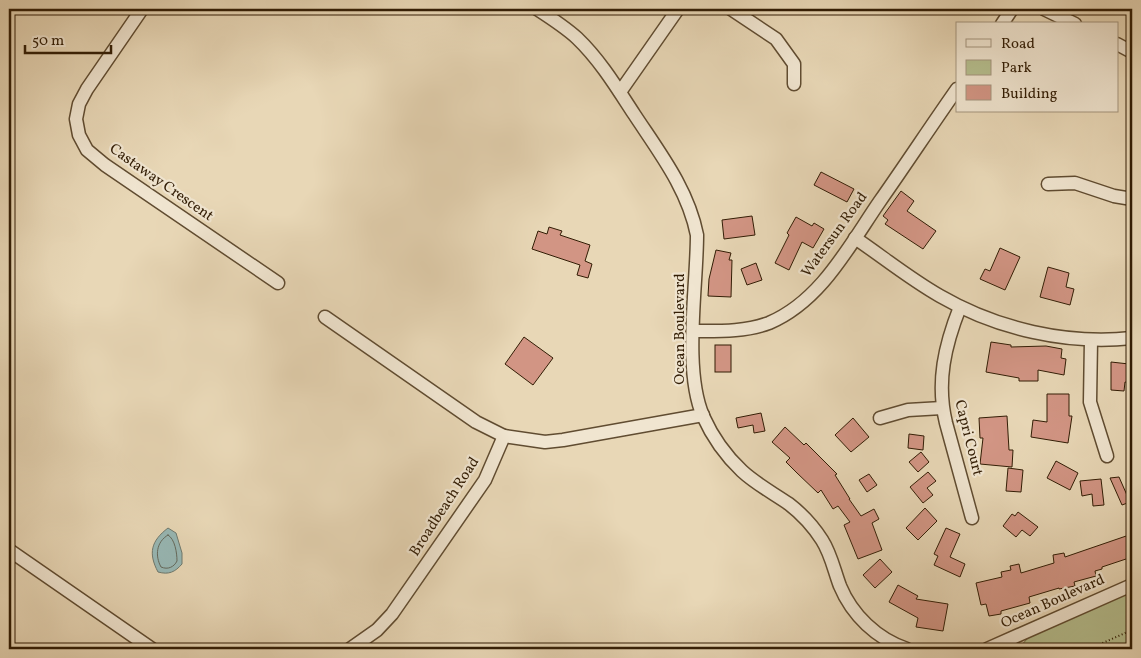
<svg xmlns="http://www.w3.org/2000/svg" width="1141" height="658" font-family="Vollkorn,serif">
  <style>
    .green { fill: #b5be8e; stroke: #746e4a }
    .water { fill: #98b8b5; stroke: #6f7a6f }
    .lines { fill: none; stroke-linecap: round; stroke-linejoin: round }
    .shore { stroke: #656a5d; stroke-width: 1 }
    .building { fill: #d29584; stroke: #321d05 }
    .street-casing { stroke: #604c31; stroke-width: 15 }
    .path { stroke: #321d05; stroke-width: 2; stroke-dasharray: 1 2.5; stroke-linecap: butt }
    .street { stroke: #f0e5d0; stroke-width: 12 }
    .labels { text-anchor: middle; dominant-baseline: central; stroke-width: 4.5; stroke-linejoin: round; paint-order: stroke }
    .street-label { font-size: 15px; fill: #321d05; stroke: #f0e5d0 }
  </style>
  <rect width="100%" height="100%" fill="#e8d7b6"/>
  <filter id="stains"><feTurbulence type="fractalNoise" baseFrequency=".004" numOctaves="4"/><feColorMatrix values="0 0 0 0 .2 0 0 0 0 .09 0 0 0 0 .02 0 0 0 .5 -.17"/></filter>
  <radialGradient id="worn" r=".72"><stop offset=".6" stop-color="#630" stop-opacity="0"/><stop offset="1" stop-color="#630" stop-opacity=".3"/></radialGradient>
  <!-- green -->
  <polygon class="green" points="1132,585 1132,649 1018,649 1038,627"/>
  <!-- water -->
  <path class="water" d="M168,528L176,533L182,553V564C175,572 169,575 158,572C148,553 151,541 168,528Z"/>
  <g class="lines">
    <!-- shore -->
    <path class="shore" d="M168,535C175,539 177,553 177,561C174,567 168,570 161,567C155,556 156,542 168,535Z"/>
  </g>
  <!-- building -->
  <g class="building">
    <polygon points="821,172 854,189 847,202 814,185"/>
    <polygon points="901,191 914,201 907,211 936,231 923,249 885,224 888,220 883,216"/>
    <polygon points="752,216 755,235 724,239 722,220"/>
    <polygon points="796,217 812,226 814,223 824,229 813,248 802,242 789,270 775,263 789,235 787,233"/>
    <polygon points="549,227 562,231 560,235 590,245 585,261 592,264 588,278 577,275 580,265 532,249 538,231 547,234"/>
    <polygon points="1000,248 1020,257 1005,290 980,279 985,269 990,271"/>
    <polygon points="716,250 731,253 729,260 732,260 731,297 708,296 709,279"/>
    <polygon points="756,263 762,280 747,285 741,269"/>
    <polygon points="1048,267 1069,273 1066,287 1074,289 1070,305 1040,297"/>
    <polygon points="524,337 553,358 533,385 505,364"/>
    <polygon points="991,342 1011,345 1011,347 1046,346 1062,349 1061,358 1066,359 1064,375 1038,370 1038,381 1019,381 1019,378 986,372"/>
    <rect x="715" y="345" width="16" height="27"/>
    <polygon points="1111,362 1129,364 1129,371 1132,371 1132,383 1125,382 1124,391 1111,390"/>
    <polygon points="1047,394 1069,394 1069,416 1072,416 1068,443 1031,437 1033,420 1047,422"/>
    <polygon points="761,413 765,431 754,433 753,425 738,428 736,418"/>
    <polygon points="1007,416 1009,450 1013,450 1012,467 980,464 983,438 980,438 979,418"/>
    <polygon points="853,418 869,437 851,452 835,435"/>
    <polygon points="785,427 804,445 806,443 837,474 835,475 850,499 849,499 861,516 874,509 879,519 872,523 882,550 858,559 844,525 850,522 838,506 833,509 821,490 818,493 797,473 786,462 790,458 772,442"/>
    <polygon points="909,434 924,436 923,450 908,448"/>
    <polygon points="921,452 929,462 918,472 909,462"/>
    <polygon points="1056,461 1078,473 1070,490 1047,478"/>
    <polygon points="1008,468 1023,470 1021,492 1006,491"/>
    <polygon points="928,472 936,481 927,488 933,495 923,503 910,487"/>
    <polygon points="869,474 877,485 867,492 859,480"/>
    <polygon points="1119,477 1130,502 1122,505 1110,478"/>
    <polygon points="1101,479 1104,505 1093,506 1092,494 1082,496 1080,481"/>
    <polygon points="925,508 937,521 918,540 906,528"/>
    <polygon points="1018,512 1038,527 1030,536 1022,530 1016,537 1003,526 1012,514 1015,516"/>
    <polygon points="946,528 960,534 950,557 965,564 960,577 934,565 938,556 934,554"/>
    <polygon points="1132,534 1132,557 1102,567 1102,569 1095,571 1096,576 1074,582 1075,586 1059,589 1059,588 1029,597 1030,603 1001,611 1001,614 989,616 986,604 981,605 976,583 1002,577 1001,572 1011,570 1010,566 1019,564 1021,573 1054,563 1053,555 1064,553 1065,557"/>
    <polygon points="880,559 892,572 875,588 863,575"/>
    <polygon points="898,585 918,596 916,599 948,604 943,631 916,627 918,618 889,602"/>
  </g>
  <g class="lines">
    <!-- street casing -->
    <g class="street-casing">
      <g id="street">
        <polyline points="142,9 87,89 79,104 76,119 79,135 87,150 105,165 278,283"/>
        <path d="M537,9C551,18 565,27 577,38C600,60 617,88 634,114C659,152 688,189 697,235C697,287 683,369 703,416C712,436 726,456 742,471C756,484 773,493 789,504C802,514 813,526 822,540C831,554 834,570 840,586C852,615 877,639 907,649"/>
        <polyline points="731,9 776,39 794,64 794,84"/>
        <polyline points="1044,9 1075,24"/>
        <polyline points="1002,24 1012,9"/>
        <polyline points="1117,44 1132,52"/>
        <polyline points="620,92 678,9"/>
        <polyline points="1048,184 1075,183 1114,196 1132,199"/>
        <path d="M855,238C883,257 910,279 940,296C997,329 1067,345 1132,338"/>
        <path d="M960,307C945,345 936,382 946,423L972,518"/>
        <polyline points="325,317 476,422 504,436"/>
        <path d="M693,331C719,331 745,332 769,323C821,301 849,246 880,201C906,164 931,126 957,89"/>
        <polyline points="1091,340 1090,402 1107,456"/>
        <polyline points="880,418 908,410 942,408"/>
        <polyline points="9,550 152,649"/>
        <polyline points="350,649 377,630 392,614 485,480 504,436 545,442 563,440 703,415"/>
        <polyline points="987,649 1132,585"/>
      </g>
    </g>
    <!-- path -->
    <polyline class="path" points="1094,649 1098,645 1132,630"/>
    <!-- street -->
    <use href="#street" class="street"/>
  </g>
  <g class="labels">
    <!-- street labels -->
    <g class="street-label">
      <text transform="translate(161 183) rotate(35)">Castaway Crescent</text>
      <text transform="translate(835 235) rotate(-54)">Watersun Road</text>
      <text transform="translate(680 329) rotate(-90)">Ocean Boulevard</text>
      <text transform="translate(968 438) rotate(76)">Capri Court</text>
      <text transform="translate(445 507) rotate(-57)">Broadbeach Road</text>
      <text transform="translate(1053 602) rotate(-24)">Ocean Boulevard</text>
    </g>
  </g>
  <!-- margin -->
  <rect width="1141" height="658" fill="none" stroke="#e8d7b6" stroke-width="30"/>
  <rect x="10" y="10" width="1121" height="638" fill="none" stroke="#321d05" stroke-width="2.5"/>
  <rect x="15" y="15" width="1111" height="628" fill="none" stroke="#321d05"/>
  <!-- legend -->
  <rect x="956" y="22" width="162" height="90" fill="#f0e5d0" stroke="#a4957f"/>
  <rect x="966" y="39" width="25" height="8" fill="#f0e5d0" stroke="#a4957f"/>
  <text x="1001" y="48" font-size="15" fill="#321d05">Road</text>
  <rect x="966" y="60" width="25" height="15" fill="#b5be8e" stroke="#a4957f"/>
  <text x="1001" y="72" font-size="15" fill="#321d05">Park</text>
  <rect x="966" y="85" width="25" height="15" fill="#d29584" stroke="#a4957f"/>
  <text x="1001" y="98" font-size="15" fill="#321d05">Building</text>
  <!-- scale -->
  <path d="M25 45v8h86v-8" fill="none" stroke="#321d05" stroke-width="2.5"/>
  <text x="32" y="45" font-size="15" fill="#321d05" stroke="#f0e5d0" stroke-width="4" paint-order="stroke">50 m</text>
  <rect width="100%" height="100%" filter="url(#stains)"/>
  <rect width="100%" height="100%" fill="url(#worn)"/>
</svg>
